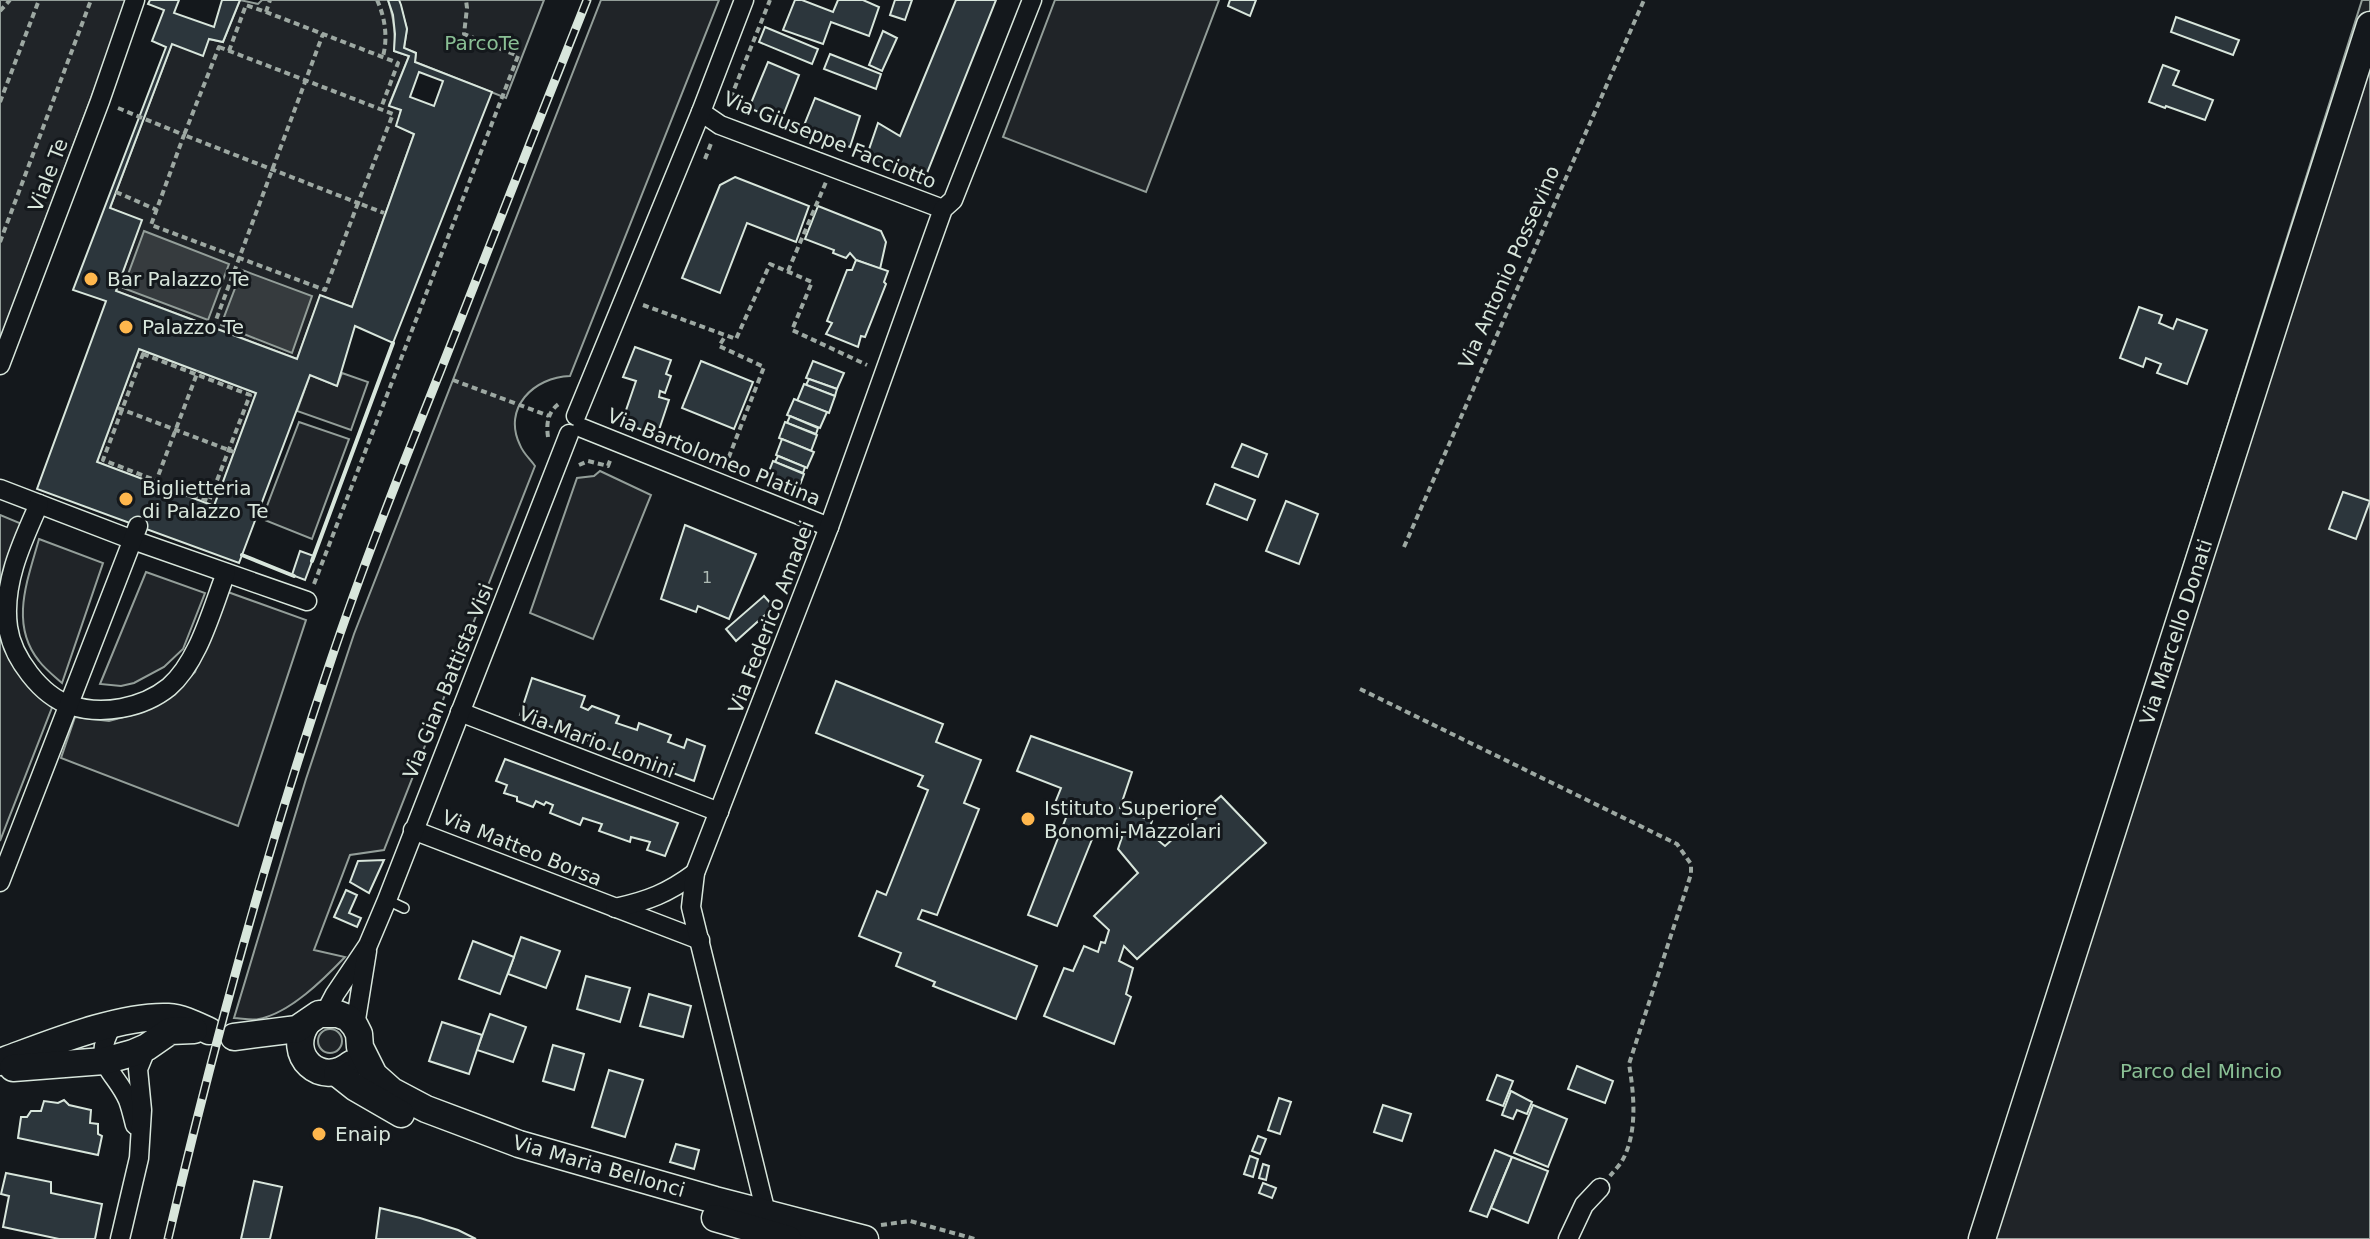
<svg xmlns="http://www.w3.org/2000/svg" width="2370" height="1239" font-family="'DejaVu Sans',sans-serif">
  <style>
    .green { fill: #202428; stroke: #939e99; stroke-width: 2 }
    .water { fill: #363b3e; stroke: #939e99; stroke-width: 2 }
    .building { fill: #2c363c; stroke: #d8e6dc; stroke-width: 2; fill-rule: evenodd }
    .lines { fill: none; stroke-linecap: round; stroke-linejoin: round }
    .lane-casing { stroke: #d8e6dc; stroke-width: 12 }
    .street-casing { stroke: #d8e6dc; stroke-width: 21 }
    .secondary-casing { stroke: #d8e6dc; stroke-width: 29 }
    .path { stroke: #9da8a2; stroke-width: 4; stroke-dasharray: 6 4; stroke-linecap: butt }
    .lane { stroke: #14181c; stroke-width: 9 }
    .street { stroke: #14181c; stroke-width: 18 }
    .secondary { stroke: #14181c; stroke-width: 26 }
    .rail-casing { stroke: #d8e6dc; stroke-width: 9 }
    .rail { stroke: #14181c; stroke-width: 6; stroke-dasharray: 18; stroke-linecap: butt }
    .wall { stroke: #d8e6dc; stroke-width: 4 }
    .poi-dot { fill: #ffb74d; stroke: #14181c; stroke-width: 3 }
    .labels { text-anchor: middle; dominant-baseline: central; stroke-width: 6; stroke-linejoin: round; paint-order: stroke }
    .number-label { font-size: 16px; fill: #adbab4 }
    .park-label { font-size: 20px; fill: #8ac095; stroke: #14181c }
    .street-label { font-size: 20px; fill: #d8e6dc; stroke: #14181c }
    .poi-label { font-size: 20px; fill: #d8e6dc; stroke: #14181c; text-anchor: start }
  </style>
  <rect width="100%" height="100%" fill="#14181c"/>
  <!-- green -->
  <g class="green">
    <polygon points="0,0 128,0 0,340"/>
    <path d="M240,0L258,4L262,0H388C394,18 396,33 394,51L409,56L389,105L401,110L397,126L414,134L352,307L320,296L297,359L116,291L141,221L110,208L172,44L209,39L223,42Z"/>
    <polygon points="399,0 544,0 506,98 415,62 416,53 404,48 407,29"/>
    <path d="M601,0H719L570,376C534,377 502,408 520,445C523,453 530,459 535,466L384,850L350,855L314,950L345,957C324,979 290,1013 259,1019C251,1021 241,1018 234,1018L306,779L354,634Z"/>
    <polygon points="1055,0 1219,0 1146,192 1003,137"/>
    <polygon points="2362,0 2370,0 2370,1239 1971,1239"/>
    <polygon points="139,349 256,393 214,506 97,462"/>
    <polygon points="342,373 368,382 351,430 297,411 310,375 337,386"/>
    <polygon points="299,422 349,439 312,539 262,519"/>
    <polygon points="600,471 651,495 593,639 530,613 577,478 594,476"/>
    <polygon points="0,515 22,524 0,599"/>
    <path d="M39,539L103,563L62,683C54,676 45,669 39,661C9,624 28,579 39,539Z"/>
    <polygon points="146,572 205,593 183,649 164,667 134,683 121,686 100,684"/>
    <polygon points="225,591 306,620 238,826 61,758 75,717 109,721 142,712 170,697 195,672"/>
    <polygon points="0,633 19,674 53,705 0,841"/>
    <circle cx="330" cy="1041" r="12"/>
  </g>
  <!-- water -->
  <g class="water">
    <polygon points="144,231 229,264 208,320 123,288"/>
    <polygon points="242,270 312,296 292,353 221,325"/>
  </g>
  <!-- building -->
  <g class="building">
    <path d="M150,0H179L174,13L214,27L222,0H240L223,42L209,39L203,56L172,44L110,208L142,220L116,291L297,359L320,295L352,307L414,134L396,126L401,110L389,106L409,56L394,51L395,34L393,15L388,0H399L401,5L407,29L404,48L416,53L415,62L492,92L393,343L355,326L337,386L310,375L239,563L37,489L106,301L73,290L166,47L152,41L164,10L148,4ZM419,72L443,81L434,106L410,97ZM139,349L256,393L214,506L97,462Z"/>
    <polygon points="795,0 802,0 833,12 838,0 863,0 879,7 869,36 831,22 823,44 783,30"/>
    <polygon points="895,0 912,0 905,20 890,15"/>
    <polygon points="956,0 996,0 923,183 865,161 878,123 900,136"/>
    <polygon points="1230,0 1256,0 1250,16 1228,6"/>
    <polygon points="2176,17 2239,40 2233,55 2171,32"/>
    <polygon points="765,27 818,49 812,64 759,42"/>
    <polygon points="883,31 897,38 882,71 869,65"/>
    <polygon points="830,54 881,74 876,89 824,69"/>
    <polygon points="768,62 799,75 781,121 749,108"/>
    <polygon points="2163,65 2179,71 2173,85 2213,100 2205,120 2166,106 2165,108 2149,102"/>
    <polygon points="815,98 860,116 850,147 803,128"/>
    <polygon points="735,177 809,206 796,242 747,223 720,293 682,278 720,185"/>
    <polygon points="818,206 881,231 886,242 880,269 856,260 850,253 846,258 833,253 834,250 805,239"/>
    <polygon points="856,260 888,271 884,282 886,284 865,337 861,336 858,347 826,334 832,323 827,321 847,270 852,270"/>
    <polygon points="2139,307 2162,315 2159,323 2173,329 2177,319 2207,330 2187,384 2157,373 2161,364 2146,358 2143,367 2120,358"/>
    <polygon points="635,347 671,360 666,374 671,376 665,393 660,391 659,397 669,400 657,436 622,422 636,381 623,377"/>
    <polygon points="701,361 753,382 734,429 682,408"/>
    <polygon points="813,361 844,373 837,389 806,378"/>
    <polygon points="809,379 837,389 835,396 806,385"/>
    <polygon points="804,384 835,396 829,413 797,401"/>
    <polygon points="794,399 827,412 820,428 787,415"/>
    <polygon points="790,416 818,428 816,434 787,423"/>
    <polygon points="785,422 817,435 811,451 779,438"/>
    <polygon points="782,439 814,452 807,468 776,455"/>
    <polygon points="1242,444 1267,454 1258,477 1232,467"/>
    <polygon points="778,456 805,467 803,473 775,462"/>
    <polygon points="773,461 804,474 798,490 766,479"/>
    <polygon points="1215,484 1255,500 1247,520 1207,504"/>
    <polygon points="2343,492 2370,501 2356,539 2329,529"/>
    <polygon points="1286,501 1318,514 1299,564 1266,551"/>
    <polygon points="685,525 756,554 729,619 698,606 696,612 661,599"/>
    <polygon points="300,551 314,556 305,580 292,575"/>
    <polygon points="764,596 774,607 736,641 726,629"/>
    <polygon points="532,678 585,696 581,707 588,710 592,706 619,716 616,723 637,730 639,723 671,735 668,742 684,748 687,739 705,746 694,781 520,715"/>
    <polygon points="836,681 943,724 936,742 981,760 964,803 979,809 937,915 922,910 918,919 1037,966 1016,1019 933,986 935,982 896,966 901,953 859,936 877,891 886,895 928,790 918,786 923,776 816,733"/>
    <polygon points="1031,736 1132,772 1120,808 1152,821 1148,832 1165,846 1221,796 1266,843 1137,959 1124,946 1119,961 1133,968 1126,994 1131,997 1114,1044 1044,1016 1064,968 1073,971 1084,946 1098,952 1101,942 1105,943 1109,930 1094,916 1138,873 1118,849 1122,837 1097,827 1057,926 1028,915 1069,810 1055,803 1061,788 1017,771"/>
    <polygon points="505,759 678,823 665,856 647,850 650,842 631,837 630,842 599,831 602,824 583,818 580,825 550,813 553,805 546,802 544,805 536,801 533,807 517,801 517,797 504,793 507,785 496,781"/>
    <polygon points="384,860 369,893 350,882 358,861"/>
    <polygon points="346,890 357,895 349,913 361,918 357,927 334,917"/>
    <polygon points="521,937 560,951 546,988 508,974"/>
    <polygon points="473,941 514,957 500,994 459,979"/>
    <polygon points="586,976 630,988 620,1022 577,1009"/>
    <polygon points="649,994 691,1006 683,1037 640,1026"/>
    <polygon points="490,1014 526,1027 513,1062 477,1050"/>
    <polygon points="442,1022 482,1035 469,1074 429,1061"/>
    <polygon points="553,1045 584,1054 574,1090 543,1081"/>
    <polygon points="1577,1066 1613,1081 1605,1103 1568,1089"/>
    <polygon points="609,1070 643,1080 625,1137 592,1127"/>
    <polygon points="1497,1075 1513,1081 1503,1106 1487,1100"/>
    <polygon points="1511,1091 1532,1102 1527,1114 1517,1110 1513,1119 1502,1115"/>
    <polygon points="1279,1098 1291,1102 1280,1134 1268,1130"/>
    <polygon points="64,1100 69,1105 91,1110 90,1123 98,1124 98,1134 102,1136 98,1155 18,1138 21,1117 27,1117 31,1111 41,1111 44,1101 58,1103"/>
    <polygon points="1383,1105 1411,1114 1402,1141 1374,1132"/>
    <polygon points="1533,1105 1567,1119 1548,1167 1514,1153"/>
    <polygon points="1258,1136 1266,1139 1260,1154 1252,1151"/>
    <polygon points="676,1144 699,1150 694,1169 670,1162"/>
    <polygon points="1495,1150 1512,1157 1487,1217 1470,1211"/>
    <polygon points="1250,1156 1258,1159 1253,1177 1244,1174"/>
    <polygon points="1512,1157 1548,1171 1528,1223 1491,1208"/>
    <polygon points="1263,1164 1269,1166 1266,1180 1259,1178"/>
    <polygon points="6,1173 51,1182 51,1193 102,1204 95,1239 59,1239 3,1227 9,1196 1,1194"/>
    <polygon points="254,1181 282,1187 270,1239 241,1239"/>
    <polygon points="1263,1183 1276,1188 1272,1198 1259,1193"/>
    <polygon points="380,1208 420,1218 458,1230 476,1239 376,1239"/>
  </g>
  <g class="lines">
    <!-- lane casing -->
    <g class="lane-casing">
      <polyline id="lane" points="387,900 404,908"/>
    </g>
    <!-- street casing -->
    <g class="street-casing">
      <g id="street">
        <polyline points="701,112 720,125 943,209"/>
        <polyline points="0,365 100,101 135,0"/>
        <polyline points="576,416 701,112 744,0"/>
        <polyline points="582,428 829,527"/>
        <polyline points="0,489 133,540 307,601"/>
        <path d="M39,504C22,542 2,584 8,627C12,657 41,696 70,705C102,716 143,708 169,687C199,661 212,608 226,573"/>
        <polyline points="460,712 719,812"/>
        <polyline points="413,830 700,940"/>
        <polyline points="0,882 138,526"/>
        <path d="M615,908C648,901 668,893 695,873"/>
        <polyline points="325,1013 335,994 368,945 387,900 569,434"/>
        <path d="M112,1026C90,1064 115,1070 128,1100C131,1108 133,1117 135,1125"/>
        <polyline points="355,1026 367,951"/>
        <polyline points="120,1239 139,1158 142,1110 138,1069 147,1047"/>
        <path d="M812,1239C794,1226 781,1236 766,1213L691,907L695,873L829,527L943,209L953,200L1032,0"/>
        <polyline points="1568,1239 1584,1205 1600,1188"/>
      </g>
    </g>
    <!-- secondary casing -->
    <g class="secondary-casing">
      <g id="secondary">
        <path d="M307,1023C285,1055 321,1089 351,1064"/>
        <polyline points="234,1037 297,1029 319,1014 338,1014 348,1018 355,1026 359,1034 360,1047 374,1075 392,1091 426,1109 519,1144 715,1200 865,1239"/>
        <path d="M0,1062C47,1045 118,1015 168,1017C183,1018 196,1025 209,1031"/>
        <polyline points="13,1068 104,1061 133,1053 147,1047 170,1031 194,1030"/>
        <polyline points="337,1073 356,1088 401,1114"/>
        <polyline points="715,1218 788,1239"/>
        <polyline points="1982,1239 2370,25"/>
      </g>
    </g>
    <!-- path -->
    <g class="path">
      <path d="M377,0C385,17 388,38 383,56"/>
      <polyline points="0,11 10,0"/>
      <polyline points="266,12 270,0"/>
      <polygon points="219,47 393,114 358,203 184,135"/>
      <polyline points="229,51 246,5 266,12 398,63 381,108"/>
      <polyline points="0,102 39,0"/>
      <polyline points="727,107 770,0"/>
      <polyline points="118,108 184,135 151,225 325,290 358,203 384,213"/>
      <polyline points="705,159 712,141"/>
      <polyline points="116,192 157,210"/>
      <polyline points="0,242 91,0"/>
      <polyline points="788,271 826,182"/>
      <polyline points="643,305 736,339 770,264 812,282 792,330 867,365"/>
      <polyline points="213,328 323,34"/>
      <polygon points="143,354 250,395 209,501 103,460"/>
      <polyline points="453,380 549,416"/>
      <polyline points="118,408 234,452"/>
      <path d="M548,437C546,423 548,411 560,403"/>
      <polyline points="579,465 588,461 608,466 611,458"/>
      <polyline points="725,467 764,367 719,346 726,335"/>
      <polyline points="155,484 198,371"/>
      <polyline points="1404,547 1644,0"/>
      <polyline points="314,584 518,56 464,34 467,8 466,0"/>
      <path d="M1360,689L1677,844L1691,864V874L1629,1064C1634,1094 1638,1133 1622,1161C1619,1166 1614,1171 1610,1176"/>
      <polyline points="881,1225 910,1221 975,1239"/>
    </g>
    <!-- lane -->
    <use href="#lane" class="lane"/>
    <!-- street -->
    <use href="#street" class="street"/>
    <!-- secondary -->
    <use href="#secondary" class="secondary"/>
    <!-- rail casing -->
    <g class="rail-casing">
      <path id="rail" d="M168,1239C213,1046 265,856 328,669C362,567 402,467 442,367C490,245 538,122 587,0"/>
    </g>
    <!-- rail -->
    <use href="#rail" class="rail"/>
    <!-- wall -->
    <g class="wall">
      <polyline points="242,555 294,576"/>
      <polyline points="312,561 393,343"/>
    </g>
  </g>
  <!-- markers -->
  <g class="poi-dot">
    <circle cx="91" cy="279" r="8"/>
    <circle cx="126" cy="327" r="8"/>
    <circle cx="126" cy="499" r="8"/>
    <circle cx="1028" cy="819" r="8"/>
    <circle cx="319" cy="1134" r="8"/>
  </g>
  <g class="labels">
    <!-- number labels -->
    <g class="number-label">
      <text x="707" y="577">1</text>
    </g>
    <!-- park labels -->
    <g class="park-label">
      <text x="482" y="43">ParcoTe</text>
      <text x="2201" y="1071">Parco del Mincio</text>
    </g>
    <!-- street labels -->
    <g class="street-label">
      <text transform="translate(830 140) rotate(22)">Via Giuseppe Facciotto</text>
      <text transform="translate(48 175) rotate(-69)">Viale Te</text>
      <text transform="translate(1509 267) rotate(-66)">Via Antonio Possevino</text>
      <text transform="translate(714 457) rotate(22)">Via Bartolomeo Platina</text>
      <text transform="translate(771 617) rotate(-69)">Via Federico Amadei</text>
      <text transform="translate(2176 632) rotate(-72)">Via Marcello Donati</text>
      <text transform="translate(448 681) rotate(-68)">Via Gian Battista Visi</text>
      <text transform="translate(597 742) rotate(21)">Via Mario Lomini</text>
      <text transform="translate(522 848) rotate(22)">Via Matteo Borsa</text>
      <text transform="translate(599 1166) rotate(16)">Via Maria Bellonci</text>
    </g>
    <!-- poi labels -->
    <g class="poi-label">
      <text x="107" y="279">Bar Palazzo Te</text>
      <text x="142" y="327">Palazzo Te</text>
      <text x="142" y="488">Biglietteria<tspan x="142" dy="23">di Palazzo Te</tspan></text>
      <text x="1044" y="808">Istituto Superiore<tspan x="1044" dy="23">Bonomi-Mazzolari</tspan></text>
      <text x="335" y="1134">Enaip</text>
    </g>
  </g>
</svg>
